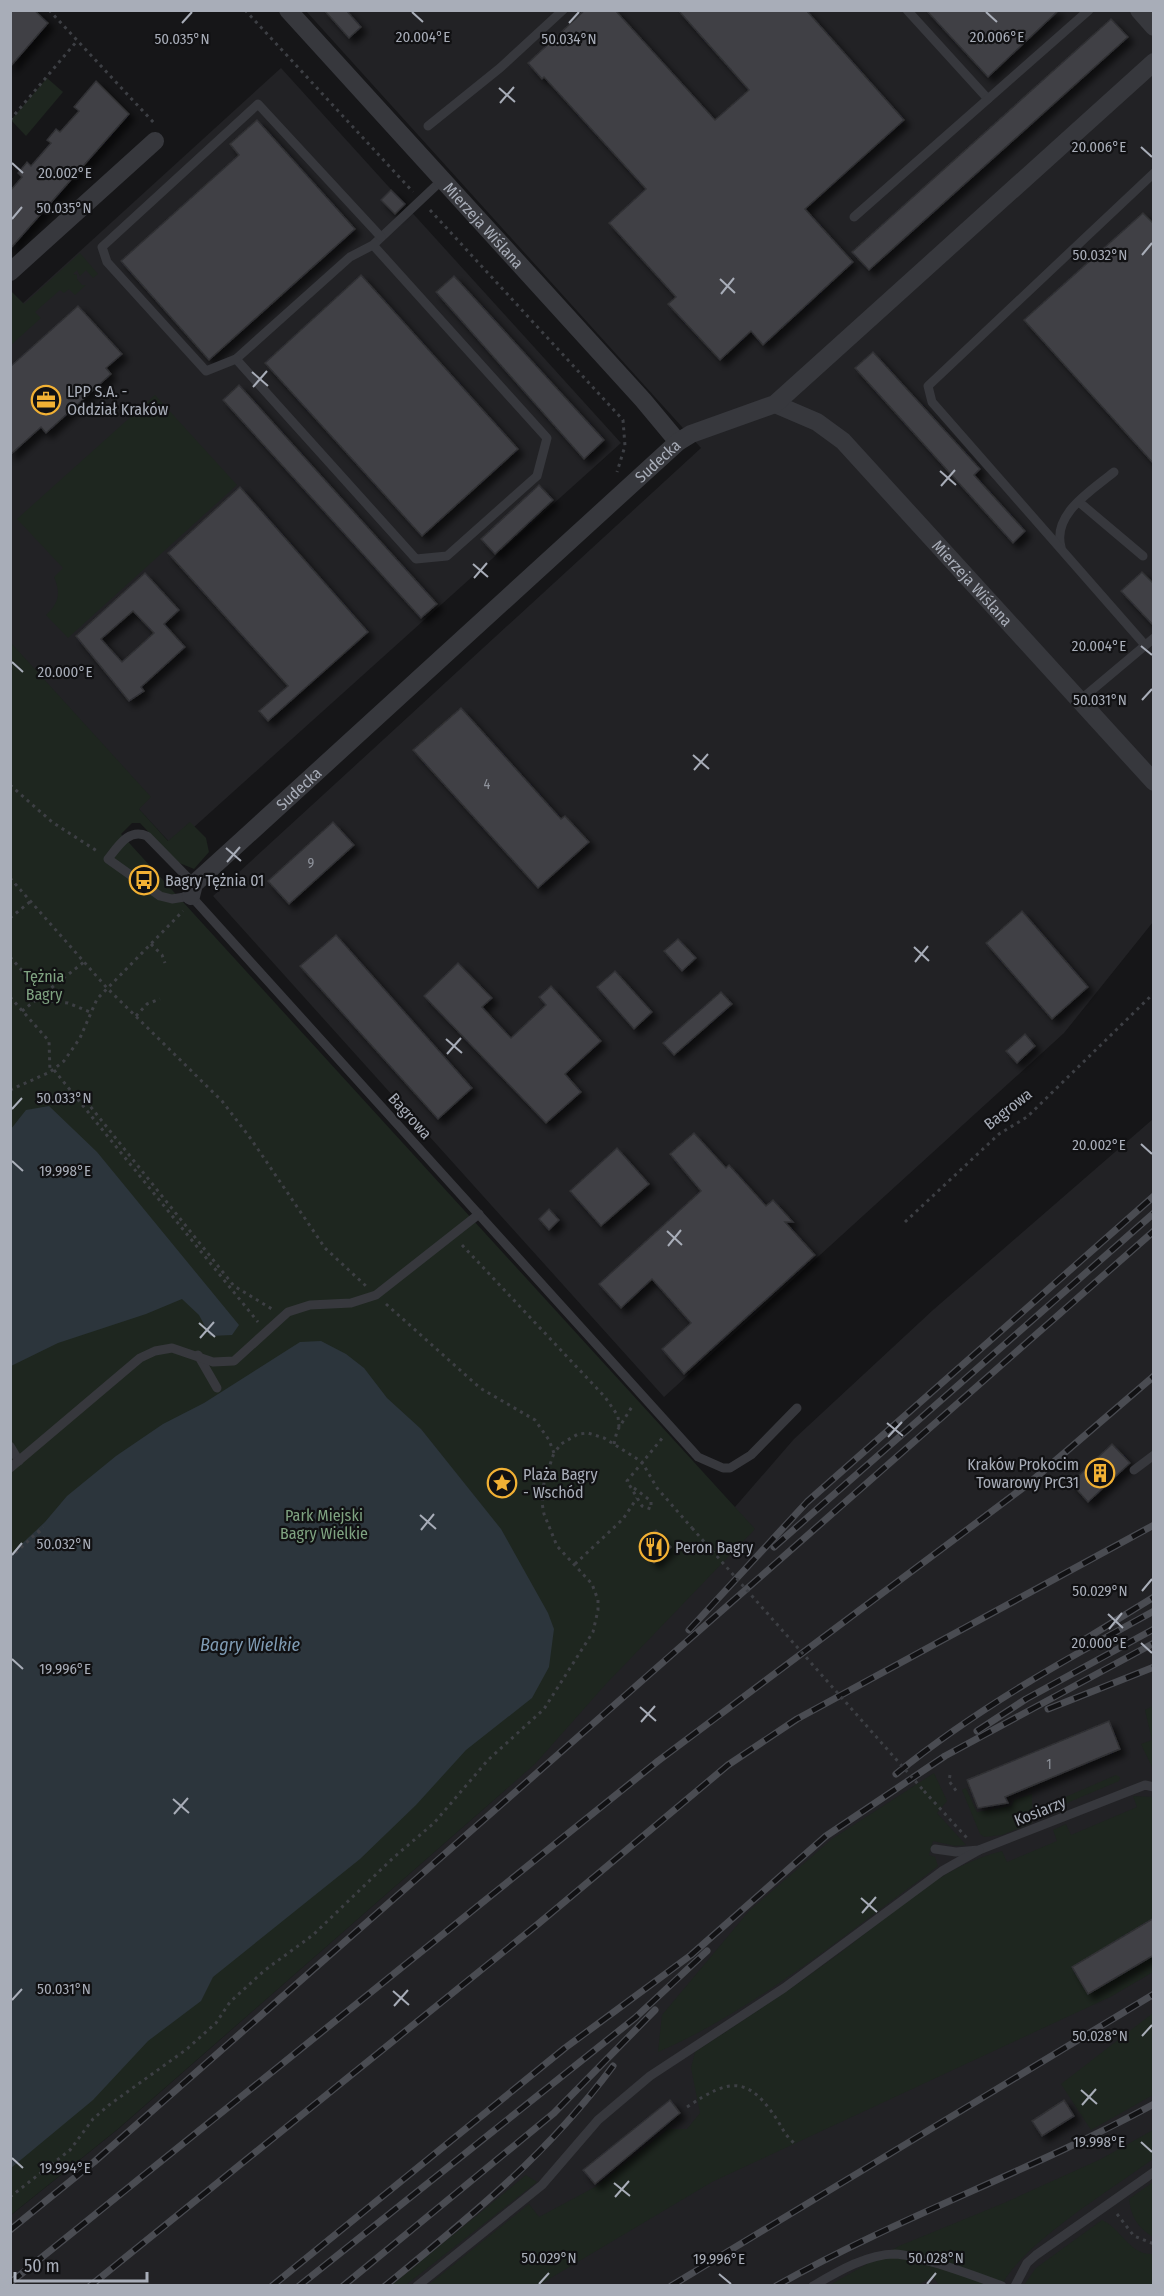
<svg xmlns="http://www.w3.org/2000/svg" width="1164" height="2296" font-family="'Fira Sans Condensed',sans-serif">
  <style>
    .built { fill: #222225 }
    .green { fill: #1e261f }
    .water { fill: #2c353c }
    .building { fill: #404145; stroke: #303034; stroke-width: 1.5; fill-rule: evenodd; filter: url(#shadow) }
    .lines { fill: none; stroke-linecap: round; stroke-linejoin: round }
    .path { stroke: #3d3f44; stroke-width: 3; stroke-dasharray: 3 4.5; stroke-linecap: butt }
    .service { stroke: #37383d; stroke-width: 9 }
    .minor { stroke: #37383d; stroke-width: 18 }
    .rail-casing { stroke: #4a4c52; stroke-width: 7 }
    .rail { stroke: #111113; stroke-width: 4.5; stroke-dasharray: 14; stroke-linecap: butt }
    .path-bridge { stroke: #3d3f44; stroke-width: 3; stroke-dasharray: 3 4.5; stroke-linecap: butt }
    .ticks { fill: none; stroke: #a8adb8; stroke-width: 2 }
    .labels { text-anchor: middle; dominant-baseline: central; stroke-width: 4.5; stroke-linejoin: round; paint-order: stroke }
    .number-label { font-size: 14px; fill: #8e929b }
    .street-label { font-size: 16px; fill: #a8adb8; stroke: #111113 }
    .poi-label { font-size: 16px; fill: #a8adb8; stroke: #111113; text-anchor: start }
    .park-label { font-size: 16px; fill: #7fa381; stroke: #111113 }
    .water-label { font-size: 18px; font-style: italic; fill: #7f9bb3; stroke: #111113 }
    .ticks-label { font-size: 15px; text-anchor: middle; fill: #a8adb8; stroke: #111113; stroke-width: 4.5; stroke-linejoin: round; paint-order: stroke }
  </style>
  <defs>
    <filter id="shadow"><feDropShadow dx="5.5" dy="5.5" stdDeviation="3" flood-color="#0009"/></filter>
  </defs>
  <rect width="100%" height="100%" fill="#161618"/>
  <!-- built -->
  <g class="built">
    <polygon points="306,11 1153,11 1153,922 1064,1033 664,1397 213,896 701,448"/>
    <polygon points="281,68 621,443 173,846 11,671 11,314"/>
    <polygon points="1153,1119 1153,2285 11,2286 11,2215 118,2129 505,1790 556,1735 709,1537 794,1439 933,1310"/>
  </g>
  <!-- green -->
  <g class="green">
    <polygon points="47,78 63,92 26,136 11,120"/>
    <polygon points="80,253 98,274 93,278 86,270 80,276 77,270 73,274 77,275 77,279 82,285 86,285 75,295 69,289 64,293 60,290 35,312 41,318 11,345 11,291 24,304"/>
    <path d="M155,395L237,485L68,638L46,615C59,603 61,593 54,577L63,568L17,519Z"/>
    <polygon points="11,643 151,797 139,809 168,841 190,822 206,838 209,852 194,869 177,862 140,823 132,823 121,834 755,1529 606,1684 535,1764 118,2129 11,2215"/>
    <polygon points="1153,1706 1154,1706 1153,1769 1141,1744 1152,1740 1145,1710"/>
    <path d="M934,1773L947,1801L937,1813L966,1845L955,1846L933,1841L929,1855L935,1857L938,1866L925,1876C840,1938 755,2010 658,2052L662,2015L749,1911L832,1839Z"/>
    <polygon points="1116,1775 1120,1777 1119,1781 1055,1808 1053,1806 1054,1802"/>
    <polygon points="966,1788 977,1812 1011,1806 1014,1800 1032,1794 1032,1823 1002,1835 984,1837 980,1834 962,1790"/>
    <path d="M1133,1796L1153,1797V1972L1110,1997L712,2182L539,2285L427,2286L529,2204L539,2217L595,2187L668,2129H687L700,2113L691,2068L695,2052C744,2020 793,1988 840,1953C890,1916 940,1866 1002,1851L1007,1862L1057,1841L1053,1830L1066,1824L1071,1835L1137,1807Z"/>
    <polygon points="1153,2013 1153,2095 1091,2130 1061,2084"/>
    <path d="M1153,2130V2159C1112,2189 1023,2243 1002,2285H939L933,2277L918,2285L828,2286L899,2246L1004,2203L1101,2159Z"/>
    <polygon points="526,2175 537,2182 406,2285 392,2285"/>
    <path d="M1153,2182V2237C1138,2228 1131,2217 1129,2199Z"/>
    <path d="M1102,2220C1121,2228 1130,2256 1153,2254V2285H1024L1036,2268Z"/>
  </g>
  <!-- water -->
  <g class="water">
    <polygon points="49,1106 97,1152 239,1325 232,1335 210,1336 199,1315 182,1299 146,1314 58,1343 11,1366 11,1129 26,1110"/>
    <polygon points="321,1341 346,1354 364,1368 387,1398 421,1429 501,1529 548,1613 554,1629 549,1667 532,1698 466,1750 416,1805 360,1859 213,1977 201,2001 148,2041 93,2100 11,2168 11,1554 45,1522 67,1496 116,1456 163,1424 204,1403 300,1342"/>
  </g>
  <!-- building -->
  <g class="building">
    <polygon points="10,10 34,10 48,23 10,67"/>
    <polygon points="324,10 346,10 361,27 349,38"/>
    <polygon points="585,10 615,10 715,120 749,90 678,10 806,10 904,120 805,209 853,262 763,345 751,331 720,360 668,304 676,297 609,223 646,189 544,77 542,79 528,63"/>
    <polygon points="926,10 1059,10 988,77"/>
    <polygon points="1111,19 1128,37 869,270 852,252"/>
    <polygon points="96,81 129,114 10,249 10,191 22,177 18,173 27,162 31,166 51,143 47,140 56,129 60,132 79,111 74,107"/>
    <polygon points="257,120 355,229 209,360 121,261 239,155 230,144"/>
    <polygon points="391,190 405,204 395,214 381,200"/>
    <polygon points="1143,213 1154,224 1154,464 1024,320"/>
    <polygon points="361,275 518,449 422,536 265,363"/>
    <polygon points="454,276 604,440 584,459 436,292"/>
    <polygon points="78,306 122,354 106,368 111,374 46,433 41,427 10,455 10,367"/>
    <polygon points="873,352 980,469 974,475 1025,531 1013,543 855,368"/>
    <polygon points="239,385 437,604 421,618 223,400"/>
    <polygon points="539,485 553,500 495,554 481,539"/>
    <polygon points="240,487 368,632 268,721 259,711 288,686 168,553"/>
    <polygon points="1142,572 1154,584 1154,626 1121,591"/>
    <path d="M145,573L179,610L164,624L185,647L141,687L144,691L129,701L76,636ZM133,611L154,633L122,662L101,639Z"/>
    <polygon points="461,708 561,819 565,816 589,842 538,888 413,750"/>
    <polygon points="333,822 354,845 289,904 268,881"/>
    <polygon points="1022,911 1088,987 1052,1019 986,943"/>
    <polygon points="336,935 472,1088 438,1119 300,966"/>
    <polygon points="678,939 696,958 682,971 664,951"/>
    <polygon points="458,963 492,998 482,1007 511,1038 546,1005 539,997 551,986 601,1041 565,1074 581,1092 546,1123 424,996"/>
    <polygon points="615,971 652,1012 634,1029 597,987"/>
    <polygon points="721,992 732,1004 674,1055 663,1043"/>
    <polygon points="1025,1034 1035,1046 1017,1063 1006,1051"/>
    <polygon points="694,1133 726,1168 729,1165 766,1206 773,1200 793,1222 785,1222 815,1255 684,1374 662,1349 691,1323 652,1279 621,1308 599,1284 701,1191 670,1154"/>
    <polygon points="617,1148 649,1184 601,1226 570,1191"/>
    <polygon points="549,1209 559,1220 549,1230 539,1219"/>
    <polygon points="1112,1444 1130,1463 1088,1502 1071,1483"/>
    <polygon points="656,1530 671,1547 654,1563 639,1546"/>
    <polygon points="1109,1721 1120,1749 1005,1797 1008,1803 978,1808 967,1780"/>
    <polygon points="1154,1918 1154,1955 1088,1994 1072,1967"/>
    <polygon points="670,2100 680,2113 595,2184 583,2170"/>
    <polygon points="1064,2100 1074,2116 1042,2136 1032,2121"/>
  </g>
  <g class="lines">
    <!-- path -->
    <g class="path">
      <polyline points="49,10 154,123"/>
      <polyline points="245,10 413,192"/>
      <polyline points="10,120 77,41"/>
      <polyline points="430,210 623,420 625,446 617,472"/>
      <polyline points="10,785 52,822 97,851"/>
      <polyline points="10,878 107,988 222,1101 251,1139 325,1248 366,1286"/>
      <polyline points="10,918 31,901"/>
      <polyline points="151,944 162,955 165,963"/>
      <polyline points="10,957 49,1001 68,1003 90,1012"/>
      <polyline points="10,997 49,1041 50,1071"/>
      <polyline points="22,1011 84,962"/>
      <polyline points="136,1016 147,1004 160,999"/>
      <polyline points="54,1070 258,1322"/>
      <polyline points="10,1090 50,1072 64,1061 80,1038 97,999 183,911"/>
      <polyline points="74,1093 82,1096 234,1286 272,1309"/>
      <polyline points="905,1222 999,1134 1027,1117 1154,993"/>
      <polyline points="462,1245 605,1397 618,1416 619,1427"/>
      <polyline points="386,1304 480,1388 535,1420 549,1440 554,1453 561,1444 578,1434 588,1433 604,1438 642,1462 657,1488 692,1528"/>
      <polyline points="614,1444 617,1431 633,1405"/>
      <polyline points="634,1488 651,1501 651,1509 642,1506 627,1481 664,1436"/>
      <polyline points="38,1531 55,1551"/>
      <polyline points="10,1558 43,1527"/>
      <polyline points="575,1564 623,1519 637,1498"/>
      <polyline points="950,1775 949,1781 957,1792"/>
      <polyline points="924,1791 967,1838"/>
      <path d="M687,2107C730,2078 748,2075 778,2121C783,2130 786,2136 794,2143"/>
      <polyline points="10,2197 70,2150 93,2119 109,2105 187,2049 216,2023 230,2002 265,1970 313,1935 393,1858 434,1823 488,1760 544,1709 593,1632 598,1610 598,1600 592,1584 557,1546 544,1514 542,1503 544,1482 554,1453"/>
      <polyline points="1117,2214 1134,2236 1154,2244"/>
    </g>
    <!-- service -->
    <g class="service">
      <polyline points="907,10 988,99"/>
      <polyline points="428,126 500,68 563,10"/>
      <polyline points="854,217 1089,10"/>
      <polyline points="373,245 547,438 537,476 447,556 416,559 236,359 350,257 373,245 442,180"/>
      <polyline points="236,359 206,371 107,262 102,247 258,104 381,237"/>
      <polyline points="1079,502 1143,556"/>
      <path d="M1061,547C1052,514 1091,491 1114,472"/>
      <polyline points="1145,645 932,402 928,386 1154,173"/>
      <polyline points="1079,701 1154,638"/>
      <path d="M194,884L147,836C129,828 119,845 108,859L160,896L172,899L191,896L698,1457L723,1468H730L751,1455L797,1408"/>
      <polyline points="198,1355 217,1388"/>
      <polyline points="10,1446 19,1461"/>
      <polyline points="10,1468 140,1358 155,1351 172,1348 213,1362 234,1361 288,1312 310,1305 351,1303 376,1295 479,1214"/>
      <polyline points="1134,1470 1154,1455"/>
      <polyline points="935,1849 956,1852 979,1850 1145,1785 1154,1787"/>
      <polyline points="417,2286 542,2185 598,2120 650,2076 784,1988 942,1871 979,1850"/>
      <path d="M813,2286C837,2272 867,2254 895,2254C918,2255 978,2277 1002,2286"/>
      <polyline points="1015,2286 1027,2263 1036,2255 1154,2172"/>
    </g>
    <!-- minor -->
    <g class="minor">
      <path id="s1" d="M288,10L643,400L678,442"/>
      <polyline points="1139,10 1154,27"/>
      <polyline points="10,272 155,141"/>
      <path id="s2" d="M775,404L817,422L843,441L1154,782"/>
      <path id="s3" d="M191,896L194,884L678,442L691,434L775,404L1154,62"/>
    </g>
    <!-- rail casing -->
    <g class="rail-casing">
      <g id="rail">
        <polyline points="774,1547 1154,1213"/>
        <polyline points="689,1630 807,1502 1154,1196"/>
        <polyline points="1079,1643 1154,1597"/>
        <polyline points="1048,1709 1154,1667"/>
        <polyline points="977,1731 1026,1699 1154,1629"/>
        <path d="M896,1774C976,1709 1064,1660 1154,1611"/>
        <polyline points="10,2230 94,2162 1154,1231"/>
        <polyline points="10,2283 658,1761 1027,1485 1154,1376"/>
        <polyline points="90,2286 538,1924 728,1765 797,1719 1154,1525"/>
        <polyline points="272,2286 565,2048 691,1955 826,1836 945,1756 1154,1643"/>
        <polyline points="299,2286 635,2018 707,1951"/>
        <polyline points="343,2286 554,2113 655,2010"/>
        <path d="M385,2286C471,2216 547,2155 613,2066"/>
        <polyline points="671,2286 1154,1994"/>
        <path d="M776,2286C898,2217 1031,2171 1154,2104"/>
      </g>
    </g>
    <!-- rail -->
    <use href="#rail" class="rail"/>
    <!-- path-bridge -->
    <polyline class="path-bridge" points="692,1528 924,1791"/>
  </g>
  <!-- ticks -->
  <path class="ticks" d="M412,12L423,22M986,12L997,22M182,23L192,12M569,23L579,12M499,88L515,102M500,103L514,87M1141,147L1152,157M12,163L23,173M12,219L22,207M1142,255L1152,243M720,279L735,293M721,294L734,278M252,372L268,386M253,387L267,371M940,471L956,485M941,486L955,470M473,564L488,577M474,578L487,563M1141,646L1152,655M12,662L23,672M1142,700L1152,689M693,755L709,769M694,770L708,754M226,848L241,861M227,862L240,847M914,947L929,961M915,962L928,946M446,1039L462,1053M447,1054L461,1038M12,1109L22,1098M1141,1144L1152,1154M12,1161L23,1171M667,1231L682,1245M668,1246L681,1230M199,1323L215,1337M200,1338L214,1322M887,1423L903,1436M888,1437L902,1422M420,1515L436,1529M421,1530L434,1514M12,1555L22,1543M1142,1591L1152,1579M1108,1614L1123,1628M1109,1629L1122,1613M1141,1643L1152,1653M12,1659L23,1669M640,1707L656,1721M641,1722L655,1706M173,1799L189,1813M174,1814L188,1798M861,1898L877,1912M862,1913L876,1897M393,1991L409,2005M12,2000L22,1989M394,2006L408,1990M1142,2036L1152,2025M1081,2090L1097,2104M1082,2105L1096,2089M1141,2142L1152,2152M12,2158L23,2168M614,2183L630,2196M615,2197L629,2181M719,2274L731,2284M539,2284L549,2273M927,2284L936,2273"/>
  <!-- icons -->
  <defs>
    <g id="office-ring" transform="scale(1.5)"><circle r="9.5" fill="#111113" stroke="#f2b134" stroke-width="1.5"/><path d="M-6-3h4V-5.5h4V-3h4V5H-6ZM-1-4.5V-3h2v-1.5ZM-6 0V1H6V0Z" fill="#f2b134"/></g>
    <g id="bus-ring" transform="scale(1.5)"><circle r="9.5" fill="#111113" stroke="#f2b134" stroke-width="1.5"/><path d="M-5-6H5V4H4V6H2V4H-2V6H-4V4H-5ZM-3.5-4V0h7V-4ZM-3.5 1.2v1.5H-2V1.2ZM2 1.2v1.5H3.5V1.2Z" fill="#f2b134"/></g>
    <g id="building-ring" transform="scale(1.5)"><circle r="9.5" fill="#111113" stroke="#f2b134" stroke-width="1.5"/><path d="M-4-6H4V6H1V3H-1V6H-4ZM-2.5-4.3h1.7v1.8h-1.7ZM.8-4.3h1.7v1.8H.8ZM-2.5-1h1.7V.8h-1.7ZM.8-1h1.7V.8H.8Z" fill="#f2b134"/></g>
    <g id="sight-ring" transform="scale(1.5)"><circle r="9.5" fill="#111113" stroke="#f2b134" stroke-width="1.5"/><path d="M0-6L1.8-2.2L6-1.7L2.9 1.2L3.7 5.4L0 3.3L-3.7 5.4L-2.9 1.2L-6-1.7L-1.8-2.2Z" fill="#f2b134"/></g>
    <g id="restaurant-ring" transform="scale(1.5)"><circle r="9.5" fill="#111113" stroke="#f2b134" stroke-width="1.5"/><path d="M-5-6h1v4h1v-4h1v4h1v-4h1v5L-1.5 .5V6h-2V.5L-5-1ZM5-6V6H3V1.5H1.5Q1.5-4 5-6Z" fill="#f2b134"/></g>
  </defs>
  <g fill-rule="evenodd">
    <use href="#office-ring" x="46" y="400"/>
    <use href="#bus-ring" x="144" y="880"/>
    <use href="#building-ring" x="1100" y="1473"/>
    <use href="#sight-ring" x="502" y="1483"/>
    <use href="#restaurant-ring" x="654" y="1547"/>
  </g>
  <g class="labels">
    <!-- number labels -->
    <g class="number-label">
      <text x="487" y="784">4</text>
      <text x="311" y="863">9</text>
      <text x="1049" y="1764">1</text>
    </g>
    <!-- street labels -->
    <g class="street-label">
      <text stroke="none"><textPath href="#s1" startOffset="291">Mierzeja Wiślana</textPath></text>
      <text stroke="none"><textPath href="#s3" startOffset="640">Sudecka</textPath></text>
      <text stroke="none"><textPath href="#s2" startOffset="270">Mierzeja Wiślana</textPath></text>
      <text stroke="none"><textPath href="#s3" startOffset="154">Sudecka</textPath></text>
      <text transform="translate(1008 1109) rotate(-38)">Bagrowa</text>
      <text transform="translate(410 1116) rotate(48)">Bagrowa</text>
      <text transform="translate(1040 1811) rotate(-22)">Kosiarzy</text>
    </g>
    <!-- poi labels -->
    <g class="poi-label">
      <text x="67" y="391">LPP S.A. -<tspan x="67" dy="18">Oddział Kraków</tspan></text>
      <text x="165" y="880">Bagry Tężnia 01</text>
      <text x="1079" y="1464" text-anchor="end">Kraków Prokocim<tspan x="1079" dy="18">Towarowy PrC31</tspan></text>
      <text x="523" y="1474">Plaża Bagry<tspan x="523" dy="18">- Wschód</tspan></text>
      <text x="675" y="1547">Peron Bagry</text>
    </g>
    <!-- park labels -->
    <g class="park-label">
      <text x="44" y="976">Tężnia<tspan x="44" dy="18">Bagry</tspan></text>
      <text x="324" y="1515">Park Miejski<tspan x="324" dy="18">Bagry Wielkie</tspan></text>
    </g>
    <!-- water labels -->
    <g class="water-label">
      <text x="250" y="1645">Bagry Wielkie</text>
    </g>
  </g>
  <g class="ticks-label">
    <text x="423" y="42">20.004°E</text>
    <text x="997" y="42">20.006°E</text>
    <text x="182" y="44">50.035°N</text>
    <text x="569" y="44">50.034°N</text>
    <text x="1099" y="152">20.006°E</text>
    <text x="65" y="178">20.002°E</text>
    <text x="64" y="213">50.035°N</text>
    <text x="1100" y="260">50.032°N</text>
    <text x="1099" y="651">20.004°E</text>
    <text x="65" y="677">20.000°E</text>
    <text x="1100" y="705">50.031°N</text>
    <text x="64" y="1103">50.033°N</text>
    <text x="1099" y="1150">20.002°E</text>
    <text x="65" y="1176">19.998°E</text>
    <text x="64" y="1549">50.032°N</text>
    <text x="1100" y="1596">50.029°N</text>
    <text x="1099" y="1648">20.000°E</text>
    <text x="65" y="1674">19.996°E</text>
    <text x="64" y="1994">50.031°N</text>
    <text x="1100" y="2041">50.028°N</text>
    <text x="1099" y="2147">19.998°E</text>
    <text x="65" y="2173">19.994°E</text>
    <text x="549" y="2263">50.029°N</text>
    <text x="936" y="2263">50.028°N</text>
    <text x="719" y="2264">19.996°E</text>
  </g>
  <!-- border -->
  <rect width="1164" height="2296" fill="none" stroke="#a8adb8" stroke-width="24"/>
  <!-- scale -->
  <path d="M15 2272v9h132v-9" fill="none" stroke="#a8adb8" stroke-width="3"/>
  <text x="24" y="2272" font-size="18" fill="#a8adb8" stroke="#111113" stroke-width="4.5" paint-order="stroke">50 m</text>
</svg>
